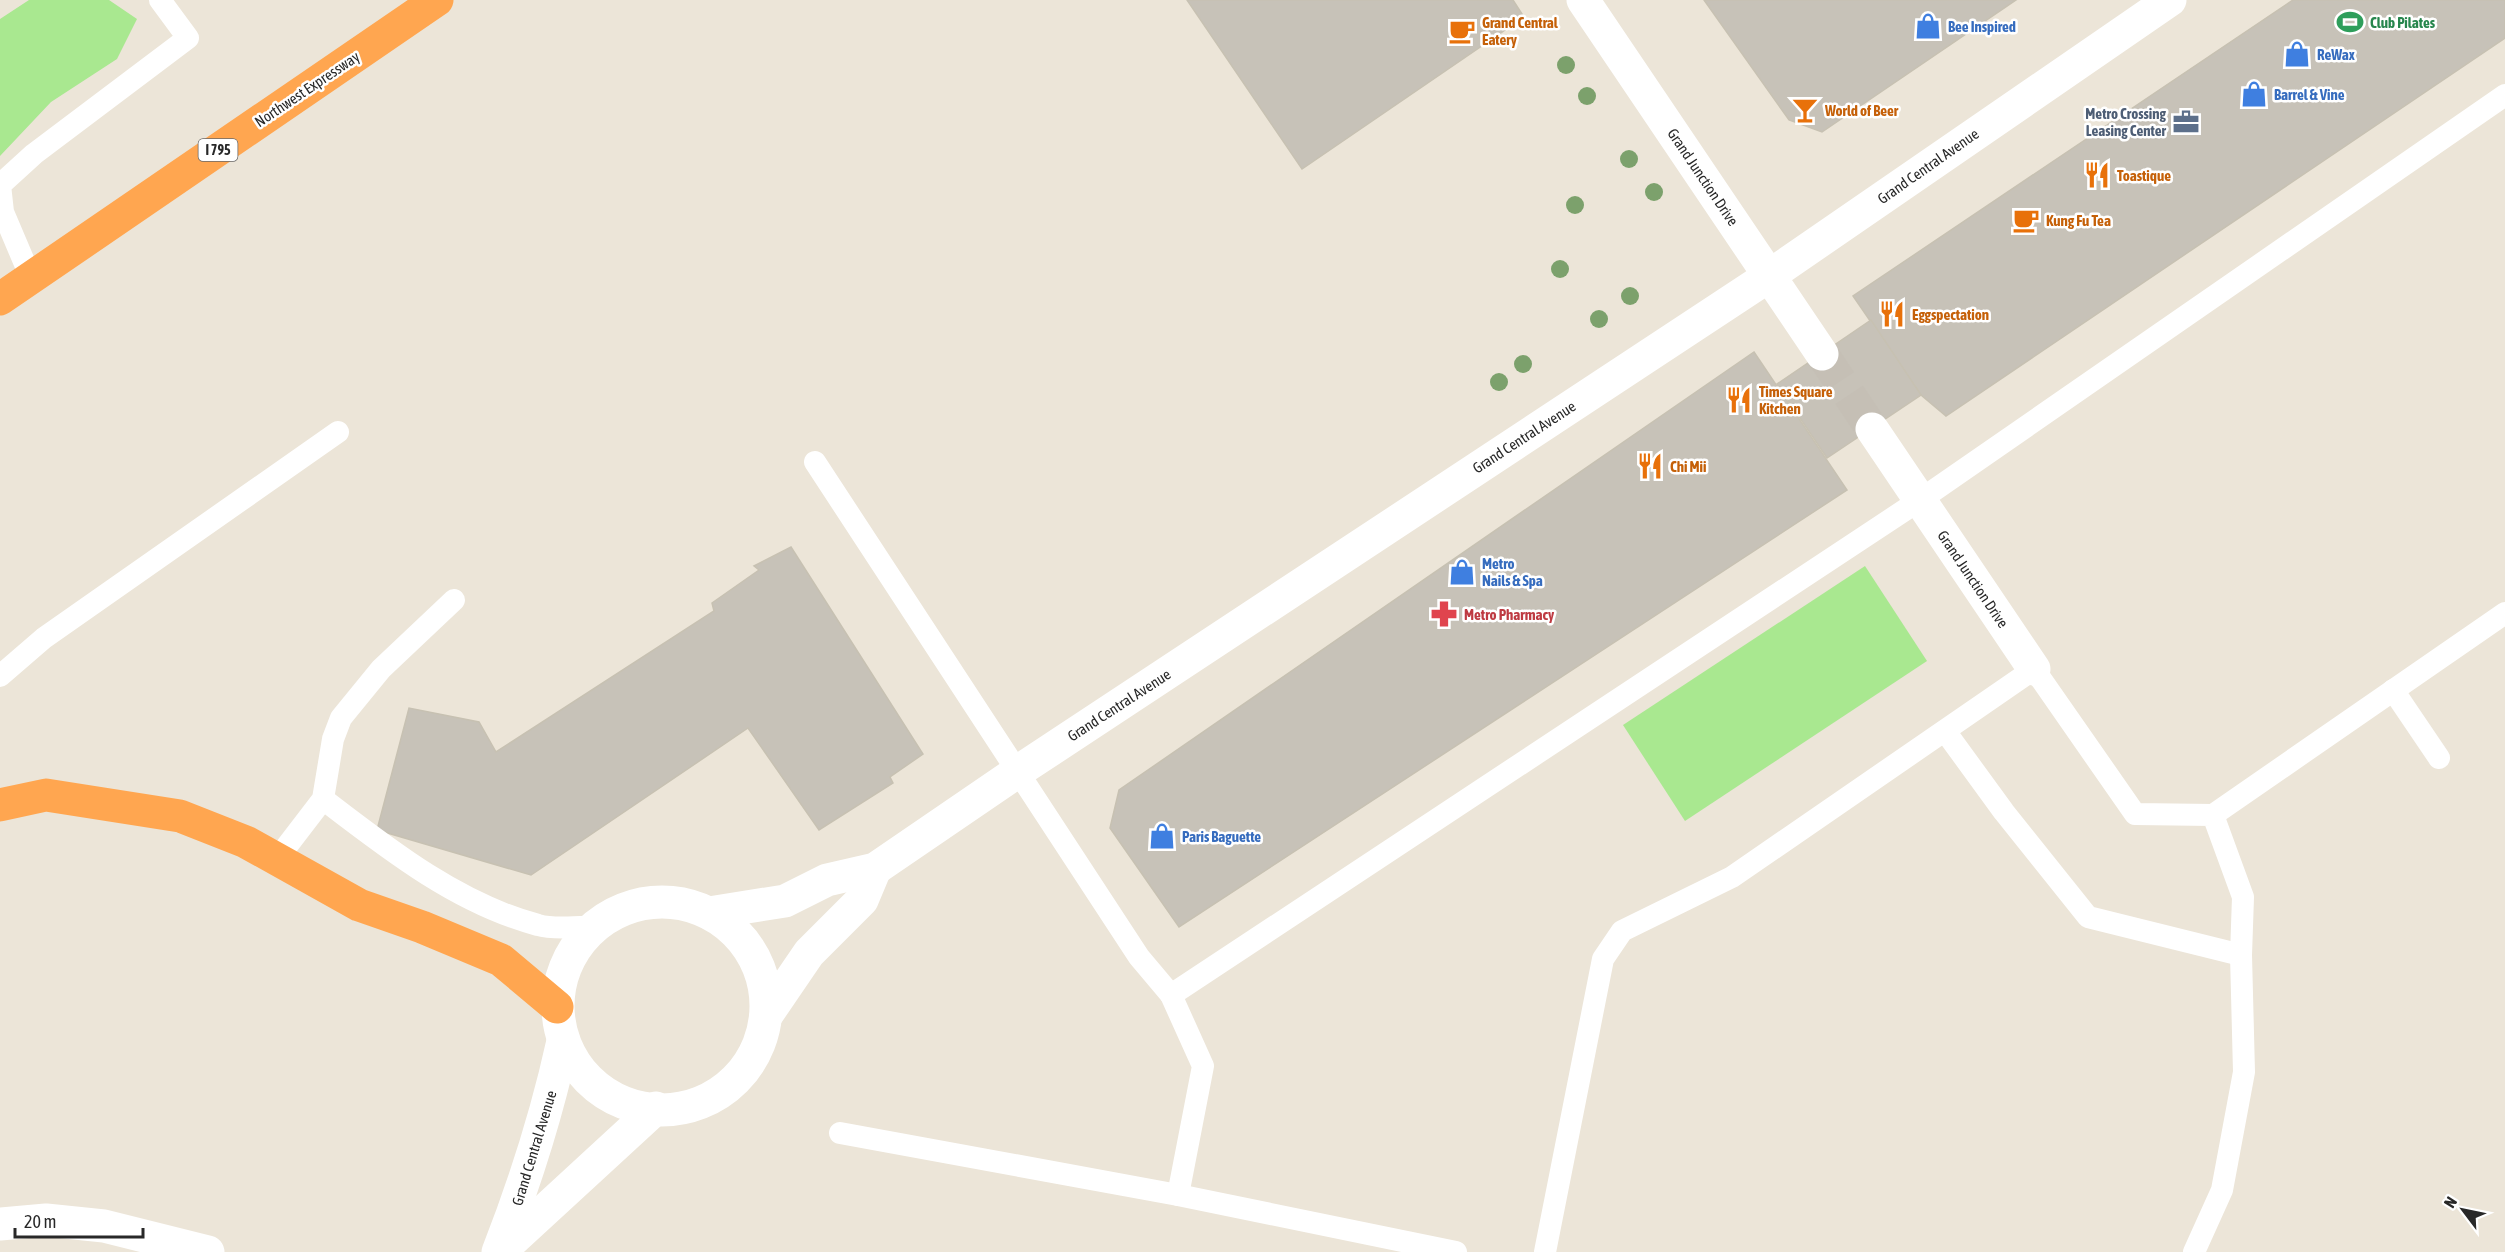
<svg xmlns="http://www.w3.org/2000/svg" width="2505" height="1252" font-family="'Asap Condensed',sans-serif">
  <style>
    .green { fill: #a9e890 }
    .building { fill: #c7c2b8; stroke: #c7c1b2; stroke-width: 1.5 }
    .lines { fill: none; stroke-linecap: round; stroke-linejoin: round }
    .minor-tunnel { stroke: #c5bfb5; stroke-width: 33; stroke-dasharray: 33 16; stroke-linecap: butt }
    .service { stroke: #fff; stroke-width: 22 }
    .minor { stroke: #fff; stroke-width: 33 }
    .tertiary { stroke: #fff; stroke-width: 33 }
    .motorway { stroke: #ffa650; stroke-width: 33 }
    .tree { fill: #7ca16c }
    .labels { text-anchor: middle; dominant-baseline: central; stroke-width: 5; stroke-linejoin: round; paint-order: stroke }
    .shield { fill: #fff; stroke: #686868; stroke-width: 1.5 }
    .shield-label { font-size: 14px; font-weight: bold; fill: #282828 }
    .food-label { font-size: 15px; font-weight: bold; fill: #c56008; stroke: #fff; text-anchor: start }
    .leisure-label { font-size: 15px; font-weight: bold; fill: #27864d; stroke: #fff; text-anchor: start }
    .shop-label { font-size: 15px; font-weight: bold; fill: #366cbe; stroke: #fff; text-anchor: start }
    .street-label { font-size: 15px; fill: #282828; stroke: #fff }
    .service-label { font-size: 15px; font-weight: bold; fill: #4e5e75; stroke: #fff; text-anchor: end }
    .health-label { font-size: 15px; font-weight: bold; fill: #be3a42; stroke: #fff; text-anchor: start }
  </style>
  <rect width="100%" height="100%" fill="#ece5d8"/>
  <!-- green -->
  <g class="green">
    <polygon points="29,0 109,0 137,19 117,59 51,102 0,156 0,19"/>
    <polygon points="1865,566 1927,661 1685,821 1623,725"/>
  </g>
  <!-- building -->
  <g class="building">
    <polygon points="1187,0 1513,0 1524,17 1302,169"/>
    <polygon points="1704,0 2016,0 1822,132 1789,120"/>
    <polygon points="2293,0 2505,0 2505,38 1946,416 1921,395 1853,296"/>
    <polygon points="1871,320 1921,395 1827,458 1777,384"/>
    <polygon points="1754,352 1847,490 1179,927 1110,828 1119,790"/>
    <polygon points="791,547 923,754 890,777 893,783 819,830 748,728 531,875 377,830 409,708 479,722 496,752 714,611 712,603 759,570 754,566"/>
  </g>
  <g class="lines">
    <!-- minor-tunnel -->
    <polyline class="minor-tunnel" points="1822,354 1872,429"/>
    <!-- service -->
    <g class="service">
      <polyline points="31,278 3,212 0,185 34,154 188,38 160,0"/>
      <polyline points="815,462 1139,957 1171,995"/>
      <polyline points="0,676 44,638 338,432"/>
      <polyline points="2393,690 2439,758"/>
      <polyline points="1945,731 2004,812 2088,917 2241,955"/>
      <path d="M323,799C388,849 458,904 538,925C555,930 576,926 593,927"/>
      <polyline points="2213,815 2505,613"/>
      <polyline points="277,859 323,799 333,739 341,718 381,669 454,600"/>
      <polyline points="840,1133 1178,1195"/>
      <polyline points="1456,1252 1178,1195 1203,1066 1171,995 1920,500 2505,95"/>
      <polyline points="1545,1252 1603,959 1622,931 1732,877 2034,669 2135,814 2213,815 2243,897 2241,955 2244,1072 2222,1190 2194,1252"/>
    </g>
    <!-- minor -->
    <g class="minor">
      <polyline points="1583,0 1822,354"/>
      <polyline points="1872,429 2034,669"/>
      <polyline points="0,1224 46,1220 104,1226 208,1252"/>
    </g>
    <!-- tertiary -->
    <g class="tertiary">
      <circle cx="662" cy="1006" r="104"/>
      <polyline points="709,913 785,901 827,880 875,869 1017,772 1769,276 2170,0"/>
      <polyline points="766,1016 809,953 862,900 875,869"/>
      <polyline points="505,1247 656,1108"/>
      <path d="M498,1252C525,1183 547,1114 563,1041"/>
    </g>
    <!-- motorway -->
    <g class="motorway">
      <polyline points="0,299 437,0"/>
      <polyline points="0,805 46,795 180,816 246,842 359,905 422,927 501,960 557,1007"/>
    </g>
  </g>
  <!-- trees -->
  <g class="tree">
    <circle cx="1566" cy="65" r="9"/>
    <circle cx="1587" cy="96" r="9"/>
    <circle cx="1629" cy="159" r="9"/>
    <circle cx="1654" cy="192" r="9"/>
    <circle cx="1575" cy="205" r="9"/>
    <circle cx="1560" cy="269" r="9"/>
    <circle cx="1630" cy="296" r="9"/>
    <circle cx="1599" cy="319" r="9"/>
    <circle cx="1523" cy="364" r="9"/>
    <circle cx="1499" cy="382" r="9"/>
  </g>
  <!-- icons -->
  <defs>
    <g id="stadium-bare" transform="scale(2.07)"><path d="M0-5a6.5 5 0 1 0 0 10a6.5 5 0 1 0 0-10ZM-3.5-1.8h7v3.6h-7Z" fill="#2e9e5b" stroke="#fff" stroke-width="2.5" paint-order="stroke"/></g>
    <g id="shop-bare" transform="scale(2.07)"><path d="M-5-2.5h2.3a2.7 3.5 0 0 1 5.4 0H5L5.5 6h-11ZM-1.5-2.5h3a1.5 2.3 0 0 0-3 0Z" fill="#3f7fe0" stroke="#fff" stroke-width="2.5" paint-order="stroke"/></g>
    <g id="cafe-bare" transform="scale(2.07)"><path d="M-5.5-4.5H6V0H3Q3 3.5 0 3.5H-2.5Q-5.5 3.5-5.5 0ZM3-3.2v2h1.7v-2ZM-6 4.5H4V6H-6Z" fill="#e8710a" stroke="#fff" stroke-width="2.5" paint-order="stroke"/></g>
    <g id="bar-bare" transform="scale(2.07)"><path d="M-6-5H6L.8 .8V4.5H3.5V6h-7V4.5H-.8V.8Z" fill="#e8710a" stroke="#fff" stroke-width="2.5" paint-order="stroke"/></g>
    <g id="office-bare" transform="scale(2.07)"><path d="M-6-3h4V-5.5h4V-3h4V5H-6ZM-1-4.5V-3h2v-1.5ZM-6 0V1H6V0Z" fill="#5c6f8a" stroke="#fff" stroke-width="2.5" paint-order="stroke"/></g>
    <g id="restaurant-bare" transform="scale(2.07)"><path d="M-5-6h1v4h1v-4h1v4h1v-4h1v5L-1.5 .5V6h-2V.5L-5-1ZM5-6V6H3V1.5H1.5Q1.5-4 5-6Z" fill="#e8710a" stroke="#fff" stroke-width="2.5" paint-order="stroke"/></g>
    <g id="pharmacy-bare" transform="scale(2.07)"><path d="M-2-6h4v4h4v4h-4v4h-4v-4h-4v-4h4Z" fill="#e0444e" stroke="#fff" stroke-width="2.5" paint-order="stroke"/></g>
  </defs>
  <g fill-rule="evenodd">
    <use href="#stadium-bare" x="2350" y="22"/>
    <use href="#shop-bare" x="1928" y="26"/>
    <use href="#cafe-bare" x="1462" y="31"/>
    <use href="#shop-bare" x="2297" y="54"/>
    <use href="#shop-bare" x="2254" y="94"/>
    <use href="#bar-bare" x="1805" y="110"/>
    <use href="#office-bare" x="2186" y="122"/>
    <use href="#restaurant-bare" x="2097" y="175"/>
    <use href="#cafe-bare" x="2026" y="220"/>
    <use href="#restaurant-bare" x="1892" y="314"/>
    <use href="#restaurant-bare" x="1739" y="400"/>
    <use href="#restaurant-bare" x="1650" y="466"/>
    <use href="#shop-bare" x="1462" y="572"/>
    <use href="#pharmacy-bare" x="1444" y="614"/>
    <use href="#shop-bare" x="1162" y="836"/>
  </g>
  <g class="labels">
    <!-- shield labels -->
    <rect class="shield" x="198.5" y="139" width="39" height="22" rx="4.5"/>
    <g class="shield-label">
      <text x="218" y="150">I 795</text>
    </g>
    <!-- food labels -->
    <g class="food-label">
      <text x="1482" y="22">Grand Central<tspan x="1482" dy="17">Eatery</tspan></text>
      <text x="1825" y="110">World of Beer</text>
      <text x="2117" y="175">Toastique</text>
      <text x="2046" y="220">Kung Fu Tea</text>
      <text x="1912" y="314">Eggspectation</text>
      <text x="1759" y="391">Times Square<tspan x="1759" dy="17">Kitchen</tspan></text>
      <text x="1670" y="466">Chi Mii</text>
    </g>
    <!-- leisure labels -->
    <g class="leisure-label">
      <text x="2370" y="22">Club Pilates</text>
    </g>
    <!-- shop labels -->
    <g class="shop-label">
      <text x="1948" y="26">Bee Inspired</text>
      <text x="2317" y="54">ReWax</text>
      <text x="2274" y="94">Barrel &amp; Vine</text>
      <text x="1482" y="563">Metro<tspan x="1482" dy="17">Nails &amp; Spa</tspan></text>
      <text x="1182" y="836">Paris Baguette</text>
    </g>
    <!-- street labels -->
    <g class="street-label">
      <text transform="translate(307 89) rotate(-34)">Northwest Expressway</text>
      <text transform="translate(1928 166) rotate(-35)">Grand Central Avenue</text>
      <text transform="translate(1703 177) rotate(56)">Grand Junction Drive</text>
      <text transform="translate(1524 437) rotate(-33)">Grand Central Avenue</text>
      <text transform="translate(1973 579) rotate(56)">Grand Junction Drive</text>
      <text transform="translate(1119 705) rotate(-33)">Grand Central Avenue</text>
      <text transform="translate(534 1148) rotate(-73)">Grand Central Avenue</text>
    </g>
    <!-- service labels -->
    <g class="service-label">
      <text x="2166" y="113">Metro Crossing<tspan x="2166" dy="17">Leasing Center</tspan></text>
    </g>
    <!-- health labels -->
    <g class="health-label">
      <text x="1464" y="614">Metro Pharmacy</text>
    </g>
  </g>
  <!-- north arrow -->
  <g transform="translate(2463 1210) rotate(302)" stroke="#ffffff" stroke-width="4.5" paint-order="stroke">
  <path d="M0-4.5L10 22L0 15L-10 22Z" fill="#282828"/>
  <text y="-9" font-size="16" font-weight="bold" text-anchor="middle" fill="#282828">N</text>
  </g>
  <!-- scale -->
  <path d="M15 1228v9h128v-9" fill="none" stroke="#282828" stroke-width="3"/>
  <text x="24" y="1228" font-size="18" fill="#282828" stroke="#ffffff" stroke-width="4.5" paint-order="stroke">20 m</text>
</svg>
